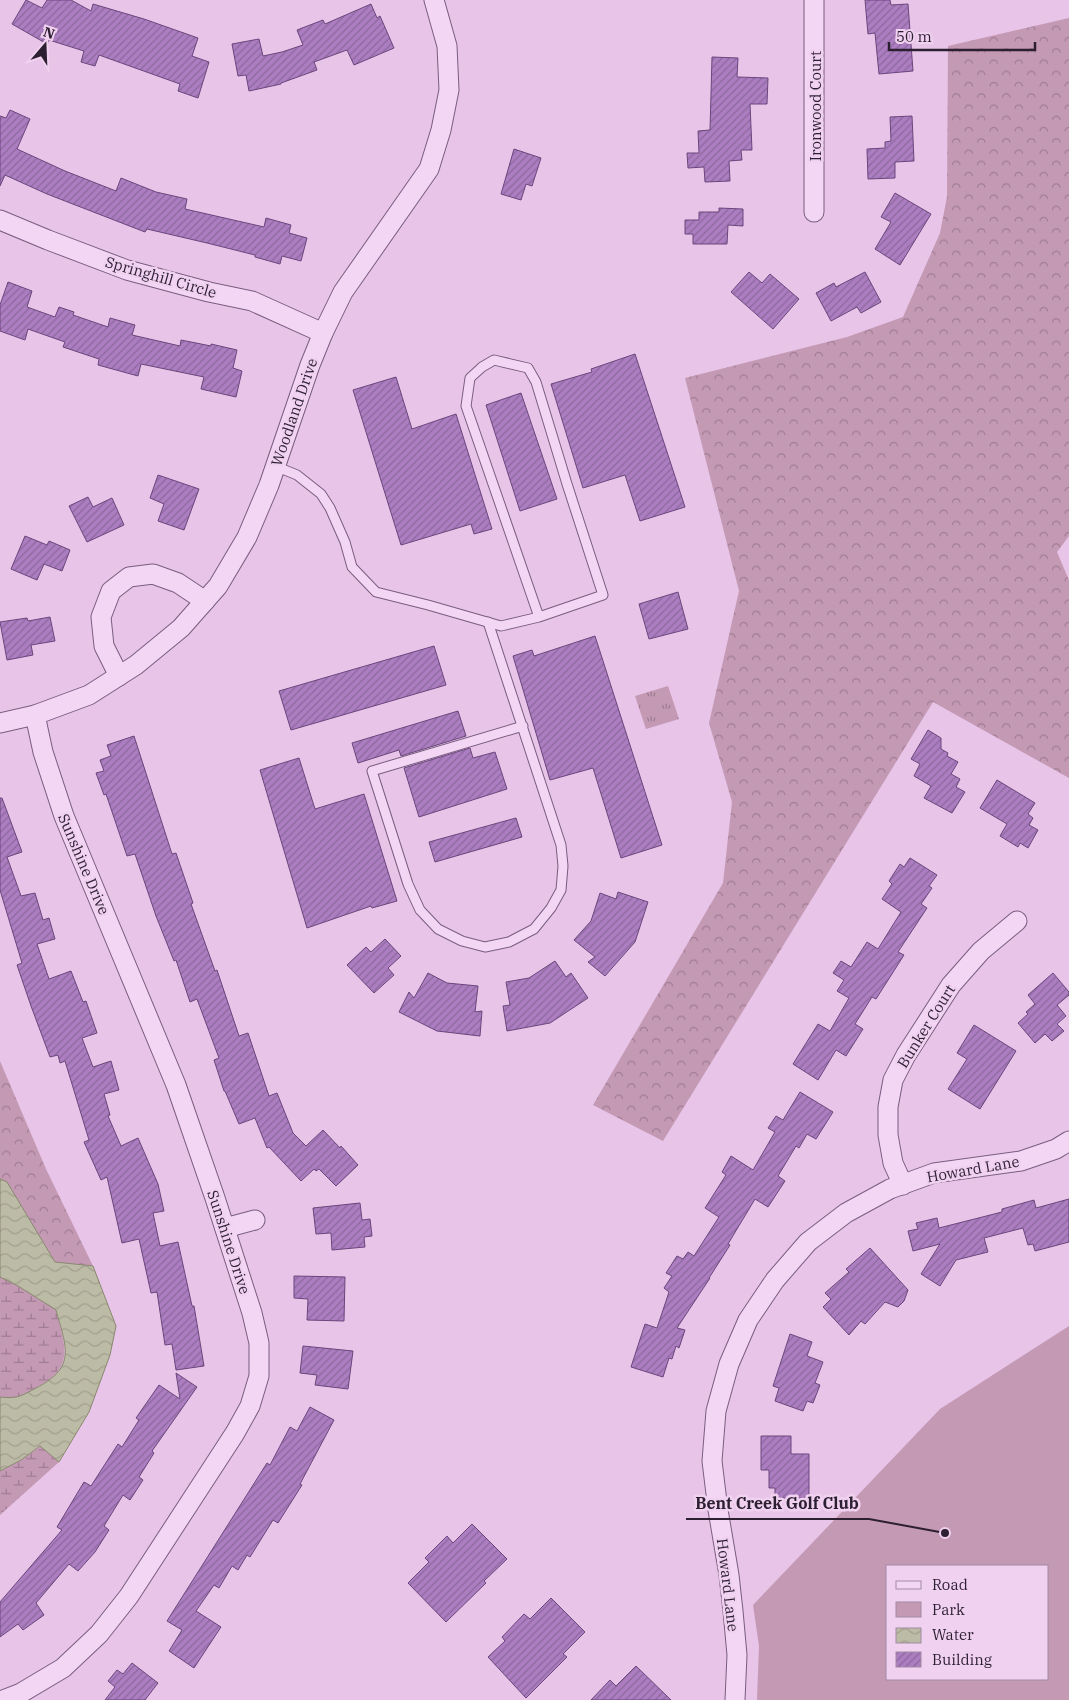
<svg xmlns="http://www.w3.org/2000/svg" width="1069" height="1700" font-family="'IBM Plex Serif',serif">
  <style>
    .green { fill: #c499b4; fill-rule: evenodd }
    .forest { fill: url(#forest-crowns) }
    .wetland { fill: url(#wetland-marsh) }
    .park { fill: url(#park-tufts) }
    .water { fill: url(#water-waves); stroke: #88886e }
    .building { fill: url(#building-hatch); stroke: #6a467c }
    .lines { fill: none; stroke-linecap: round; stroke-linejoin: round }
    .lane-casing { stroke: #795d80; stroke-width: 11 }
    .street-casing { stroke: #795d80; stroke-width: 21 }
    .lane { stroke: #f3d6f4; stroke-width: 9 }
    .street { stroke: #f3d6f4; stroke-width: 19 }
    .labels { text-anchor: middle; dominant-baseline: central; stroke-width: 5; stroke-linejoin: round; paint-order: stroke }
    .street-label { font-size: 15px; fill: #2d1f32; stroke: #f0d2f0 }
    .leader { fill: none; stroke: #2d1f32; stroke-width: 2 }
    .callout-dot { fill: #2d1f32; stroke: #f0d2f0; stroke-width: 2 }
    .callout-label { font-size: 16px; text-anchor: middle; font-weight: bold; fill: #2d1f32; stroke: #f0d2f0; stroke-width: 5; stroke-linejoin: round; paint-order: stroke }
  </style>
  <defs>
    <pattern id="forest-crowns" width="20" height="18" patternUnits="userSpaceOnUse" patternTransform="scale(1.25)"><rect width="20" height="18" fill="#c499b4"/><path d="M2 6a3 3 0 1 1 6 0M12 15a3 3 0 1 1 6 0" fill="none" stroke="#a07c93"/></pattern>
    <pattern id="wetland-marsh" width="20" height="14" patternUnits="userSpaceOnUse" patternTransform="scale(1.25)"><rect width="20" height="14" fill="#c499b4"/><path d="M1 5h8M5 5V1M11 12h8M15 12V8" fill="none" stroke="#a07c93"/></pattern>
    <pattern id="park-tufts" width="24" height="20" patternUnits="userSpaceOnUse" patternTransform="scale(1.25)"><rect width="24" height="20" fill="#c499b4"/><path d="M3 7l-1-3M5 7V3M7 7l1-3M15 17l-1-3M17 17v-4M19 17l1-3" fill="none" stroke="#a07c93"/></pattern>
    <pattern id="water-waves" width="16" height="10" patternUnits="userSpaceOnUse" patternTransform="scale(1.25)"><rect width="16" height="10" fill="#bcbba5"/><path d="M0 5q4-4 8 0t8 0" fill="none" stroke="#a2a08e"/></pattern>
    <pattern id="building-hatch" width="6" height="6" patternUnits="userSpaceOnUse" patternTransform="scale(1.25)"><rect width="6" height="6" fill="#ac7ec1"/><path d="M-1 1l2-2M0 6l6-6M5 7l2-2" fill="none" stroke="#8c679d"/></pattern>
  </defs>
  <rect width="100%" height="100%" fill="#e7c4e8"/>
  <!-- green -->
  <path class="green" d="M1069,1326V1700H757L759,1646L753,1605L940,1409ZM888,1566H1048V1679H888Z"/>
  <!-- forest -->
  <g class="forest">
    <polygon points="1069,18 1069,536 1057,552 1069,580 1069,778 933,702 663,1141 593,1105 723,883 732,802 709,723 739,591 685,378 847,337 903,317 940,233 947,197 948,46"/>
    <polygon points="0,1061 46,1169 93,1266 55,1262 7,1183 0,1179"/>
  </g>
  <!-- wetland -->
  <g class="wetland">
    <path d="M0,1277L18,1286L56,1310C65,1347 76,1367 36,1388C21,1396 18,1399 0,1397Z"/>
    <polygon points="41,1446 59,1462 0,1515 0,1471 21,1460"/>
  </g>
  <!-- park -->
  <polygon class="park" points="668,686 679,719 646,729 635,696"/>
  <!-- water -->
  <path class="water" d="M0,1179L7,1182L55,1262L93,1266L116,1326L110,1355L89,1412L59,1462L40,1446L21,1460L0,1471V1397C18,1399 21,1396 36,1388C77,1367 66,1347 56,1310L18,1286L0,1277Z"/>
  <!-- building -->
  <g class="building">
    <polygon points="26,0 42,8 47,0 71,0 91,11 93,4 144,19 198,38 192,56 209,62 198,98 178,91 180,84 99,55 95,66 81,62 84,51 49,40 47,44 12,24"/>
    <polygon points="865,0 890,0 891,5 908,4 913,71 879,74 875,33 868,34"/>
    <polygon points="371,4 377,18 380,16 394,48 354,65 347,50 314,62 317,70 281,83 281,84 249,91 246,75 238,76 232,44 259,39 263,56 282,52 303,45 297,30 323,20 325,24"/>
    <polygon points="712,57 738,58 737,77 768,78 767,104 750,104 752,150 741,150 742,160 729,161 730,181 705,182 704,167 688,168 687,153 699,153 698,131 710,130"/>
    <polygon points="10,110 30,119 17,149 65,171 116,191 121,178 156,192 187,199 185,209 264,227 266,218 291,225 289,233 307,238 301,261 282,256 280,264 255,257 255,255 207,243 147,229 145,232 47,194 5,175 0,186 0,116 6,118"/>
    <polygon points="912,116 914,161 895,162 895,178 868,179 867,149 885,148 885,142 891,141 890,117"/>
    <polygon points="514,149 541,158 532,186 526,184 521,200 501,194"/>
    <polygon points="895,193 931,214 900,265 875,249 891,222 881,217"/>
    <polygon points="719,208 743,209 743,226 728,225 727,244 693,244 693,234 685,234 685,220 699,220 699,212 719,212"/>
    <polygon points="749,272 762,283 770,274 799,299 773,329 731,292"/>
    <polygon points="865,272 881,302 861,313 857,307 831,321 816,293 834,283 836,287"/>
    <polygon points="8,282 32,291 27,307 55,317 59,307 74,312 73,315 108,327 110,318 135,325 132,335 180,346 181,340 211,346 211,344 237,350 233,368 242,371 236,397 201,389 204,377 141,364 138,376 98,365 99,359 63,347 65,342 28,329 25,340 0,331 0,305"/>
    <polygon points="635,354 685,507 640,521 625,475 583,488 551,384 592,372 591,369"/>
    <polygon points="396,377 412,429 456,414 492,529 474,534 471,524 401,545 353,390"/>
    <polygon points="521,393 557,499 520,511 486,405"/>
    <polygon points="158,475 199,489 184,530 158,521 164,504 150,498"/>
    <polygon points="88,497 93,507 112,498 124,525 87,542 69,506"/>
    <polygon points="25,536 47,545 49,541 70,550 62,571 44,564 37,580 11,569"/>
    <polygon points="678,592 688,629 649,639 639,604"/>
    <polygon points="50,617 55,641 31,645 33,655 7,660 0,622 27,618 28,621"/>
    <polygon points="595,636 662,845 621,858 593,768 550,780 513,656 532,650 534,656"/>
    <polygon points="434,646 446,685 291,730 279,691"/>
    <polygon points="458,711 466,736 401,756 399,750 358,763 352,743"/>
    <polygon points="928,730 941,738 941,749 948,753 947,756 958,762 951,774 960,779 956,787 965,792 952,813 924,798 931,786 914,776 920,764 911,759"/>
    <polygon points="134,736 172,854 176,853 193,903 191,904 215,971 217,970 239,1036 248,1033 269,1096 277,1093 293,1133 306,1146 323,1130 340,1148 341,1146 358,1165 336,1186 319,1169 316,1171 314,1169 301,1181 269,1147 267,1148 255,1118 239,1124 225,1091 224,1091 214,1060 219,1058 197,999 190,1002 176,960 174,961 156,916 135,854 127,856 106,794 104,795 96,773 104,771 100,760 111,756 107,745"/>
    <polygon points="470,748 473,758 495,752 507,789 419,817 404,768"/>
    <polygon points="299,758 315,809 364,794 397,901 372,908 371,906 307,928 260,770"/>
    <polygon points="997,780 1035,803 1028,814 1033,818 1029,825 1038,830 1028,848 1020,843 1018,847 1000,836 1007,824 980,808"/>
    <polygon points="0,798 2,798 22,852 7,857 21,896 35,893 43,920 49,918 55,939 37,944 49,979 71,971 83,1002 86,1001 97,1033 82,1038 93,1067 111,1061 119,1090 104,1094 110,1115 108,1116 121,1146 138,1138 158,1184 164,1211 153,1213 160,1246 178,1242 192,1306 194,1306 204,1366 176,1370 172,1344 165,1345 157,1292 151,1293 139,1239 122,1243 107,1177 101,1180 84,1142 89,1140 65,1061 60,1063 58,1055 50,1057 31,1006 17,965 22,963 0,890"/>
    <polygon points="516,818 522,837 435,862 429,842"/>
    <polygon points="910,858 937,875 929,886 932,888 921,904 927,908 898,952 904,955 876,999 872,997 855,1024 863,1029 846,1056 836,1050 818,1080 793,1064 818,1024 830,1031 849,998 837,991 844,980 833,973 841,961 851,967 867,942 878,949 901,912 882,899 892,884 889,881 900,864 904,867"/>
    <polygon points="618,892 648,902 635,942 605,976 588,962 595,957 574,940 591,921 600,893 616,899"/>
    <polygon points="385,939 401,956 388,968 394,975 374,993 347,965 366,947 371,952"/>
    <polygon points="555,961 566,977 571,973 588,998 550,1023 507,1031 503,1006 510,1005 506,982 529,978"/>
    <polygon points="428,973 447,983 478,986 475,1012 482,1011 480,1036 437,1031 399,1012 409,992 414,998"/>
    <polygon points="1053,973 1069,992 1069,995 1057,1005 1066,1016 1057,1024 1064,1031 1052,1041 1045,1034 1035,1043 1018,1023 1028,1014 1026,1012 1035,1004 1028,995"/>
    <polygon points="974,1025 1016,1051 980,1109 948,1089 967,1059 957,1053"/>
    <polygon points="800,1092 833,1112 816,1139 807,1134 799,1148 796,1146 778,1176 785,1181 768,1207 755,1199 728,1244 730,1245 709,1278 710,1278 677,1328 685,1330 679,1348 676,1346 672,1359 669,1358 663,1377 631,1367 645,1324 657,1328 669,1292 664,1288 672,1276 666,1273 677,1256 683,1259 688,1252 694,1256 719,1217 705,1208 726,1175 722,1172 731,1156 753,1170 775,1132 768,1128 776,1116 783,1120"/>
    <polygon points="1069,1199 1069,1242 1035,1251 1033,1244 1028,1245 1023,1228 984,1238 988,1252 956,1260 940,1286 921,1274 940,1244 913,1251 908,1231 918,1229 916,1223 937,1218 939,1228 1002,1212 1002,1209 1034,1200 1036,1208"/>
    <polygon points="360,1203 362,1220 370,1219 372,1236 364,1237 365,1247 332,1250 331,1233 316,1234 313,1208"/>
    <polygon points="870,1248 908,1290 904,1301 898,1307 885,1302 865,1324 861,1321 849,1335 823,1307 831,1299 825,1293 849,1272 846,1269"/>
    <polygon points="294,1276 345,1277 344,1321 307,1320 308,1299 294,1298"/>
    <polygon points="790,1334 812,1342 807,1356 823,1362 815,1383 820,1385 813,1403 807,1401 803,1411 775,1401 779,1388 773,1386"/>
    <polygon points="303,1346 353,1351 348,1389 315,1385 317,1375 300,1373"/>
    <polygon points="176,1373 197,1387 152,1451 154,1453 139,1477 143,1480 130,1500 123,1495 104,1526 109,1530 95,1552 78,1571 69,1564 36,1603 44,1615 23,1630 18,1624 0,1637 0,1602 62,1530 57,1527 84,1482 91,1486 118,1444 122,1447 139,1420 136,1418 159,1385 180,1399"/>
    <polygon points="310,1407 334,1420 300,1484 302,1485 278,1523 273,1520 250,1557 247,1555 238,1570 232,1566 219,1588 214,1585 196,1611 221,1627 194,1668 169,1651 182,1630 167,1621 267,1463 270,1465 290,1427 297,1431"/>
    <polygon points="761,1436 791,1436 791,1454 809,1454 809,1498 775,1498 775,1488 769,1488 769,1470 761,1470"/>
    <polygon points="472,1524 507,1559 484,1581 486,1583 446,1622 408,1583 429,1562 425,1558 447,1536 453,1543"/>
    <polygon points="551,1598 585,1632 563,1654 567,1657 526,1698 488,1657 505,1641 502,1637 524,1614 530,1619"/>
    <polygon points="132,1663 158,1683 145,1700 105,1700 115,1687 108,1681 117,1670 123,1674"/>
    <polygon points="636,1666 671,1700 591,1700 610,1680 616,1686"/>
  </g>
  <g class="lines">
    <!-- lane casing -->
    <g class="lane-casing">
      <g id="lane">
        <polyline points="275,466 297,475 321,494 330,508 345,542 352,567 376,592 428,605 501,626 539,617 603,595 567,484 536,382 528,368 494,360 482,367 470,378 466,406 539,617"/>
        <polyline points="488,622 561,845 563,866 561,890 551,908 534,929 509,942 485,947 462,941 438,929 420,910 408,884 372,771 523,726"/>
      </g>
    </g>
    <!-- street casing -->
    <g class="street-casing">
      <g id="street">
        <polyline points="814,0 814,212"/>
        <polyline points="0,220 48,240 127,270 209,292 252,301 323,333"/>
        <polyline points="119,676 104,646 101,617 111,591 129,577 153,574 178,583 205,601"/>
        <polyline points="0,723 35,715 89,695 136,665 181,628 218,586 247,537 269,485 310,365 323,333 343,292 429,169 441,130 449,90 447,46 434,0"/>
        <polyline points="903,1185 893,1163 888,1135 888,1107 893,1080 906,1055 951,985 981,951 1017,921"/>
        <polyline points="225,1228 255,1220"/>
        <polyline points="3,1700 21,1693 63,1668 99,1634 129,1596 235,1433 250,1406 259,1376 259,1343 252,1313 215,1198 176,1085 64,816 43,752 35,715"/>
        <polyline points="735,1700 737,1655 733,1611 729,1575 718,1510 712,1461 716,1411 729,1364 748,1320 775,1280 808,1242 846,1213 890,1189 934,1173 1021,1161 1056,1149 1069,1141"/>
      </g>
    </g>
    <!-- lane -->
    <use href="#lane" class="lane"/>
    <!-- street -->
    <use href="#street" class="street"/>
  </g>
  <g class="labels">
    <!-- street labels -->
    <g class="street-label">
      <text transform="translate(815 106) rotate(-90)">Ironwood Court</text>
      <text transform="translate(161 277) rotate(16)">Springhill Circle</text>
      <text transform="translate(294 412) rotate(-71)">Woodland Drive</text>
      <text transform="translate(84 864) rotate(67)">Sunshine Drive</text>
      <text transform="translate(926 1026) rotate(-58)">Bunker Court</text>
      <text transform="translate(973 1169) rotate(-10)">Howard Lane</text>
      <text transform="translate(229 1242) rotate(72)">Sunshine Drive</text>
      <text transform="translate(728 1585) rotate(83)">Howard Lane</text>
    </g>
  </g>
  <!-- callouts -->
  <path class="leader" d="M945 1533L869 1519H686"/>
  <circle class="callout-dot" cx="945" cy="1533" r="5"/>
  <g class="callout-label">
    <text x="777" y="1509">Bent Creek Golf Club</text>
  </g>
  <!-- legend -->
  <rect x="886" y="1565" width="162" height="115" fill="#f0d2f0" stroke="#a28aa4"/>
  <rect x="896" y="1581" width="25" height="8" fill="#f3d6f4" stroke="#a28aa4"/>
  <text x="932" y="1590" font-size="15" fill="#2d1f32">Road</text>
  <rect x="896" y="1602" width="25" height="15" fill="#c499b4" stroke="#a28aa4"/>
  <text x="932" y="1615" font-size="15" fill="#2d1f32">Park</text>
  <rect x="896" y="1628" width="25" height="15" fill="url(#water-waves)" stroke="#a28aa4"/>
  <text x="932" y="1640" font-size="15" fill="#2d1f32">Water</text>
  <rect x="896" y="1652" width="25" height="15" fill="url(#building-hatch)" stroke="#a28aa4"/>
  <text x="932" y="1665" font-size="15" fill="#2d1f32">Building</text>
  <!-- north arrow -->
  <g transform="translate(45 45) rotate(19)" stroke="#f0d2f0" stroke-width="4" paint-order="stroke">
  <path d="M0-4L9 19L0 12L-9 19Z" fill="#2d1f32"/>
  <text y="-8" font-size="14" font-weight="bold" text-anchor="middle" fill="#2d1f32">N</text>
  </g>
  <!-- scale -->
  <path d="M889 42v8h146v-8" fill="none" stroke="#2d1f32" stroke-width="2.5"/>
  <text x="896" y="42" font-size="15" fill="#2d1f32" stroke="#f0d2f0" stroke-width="4" paint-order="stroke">50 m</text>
</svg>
